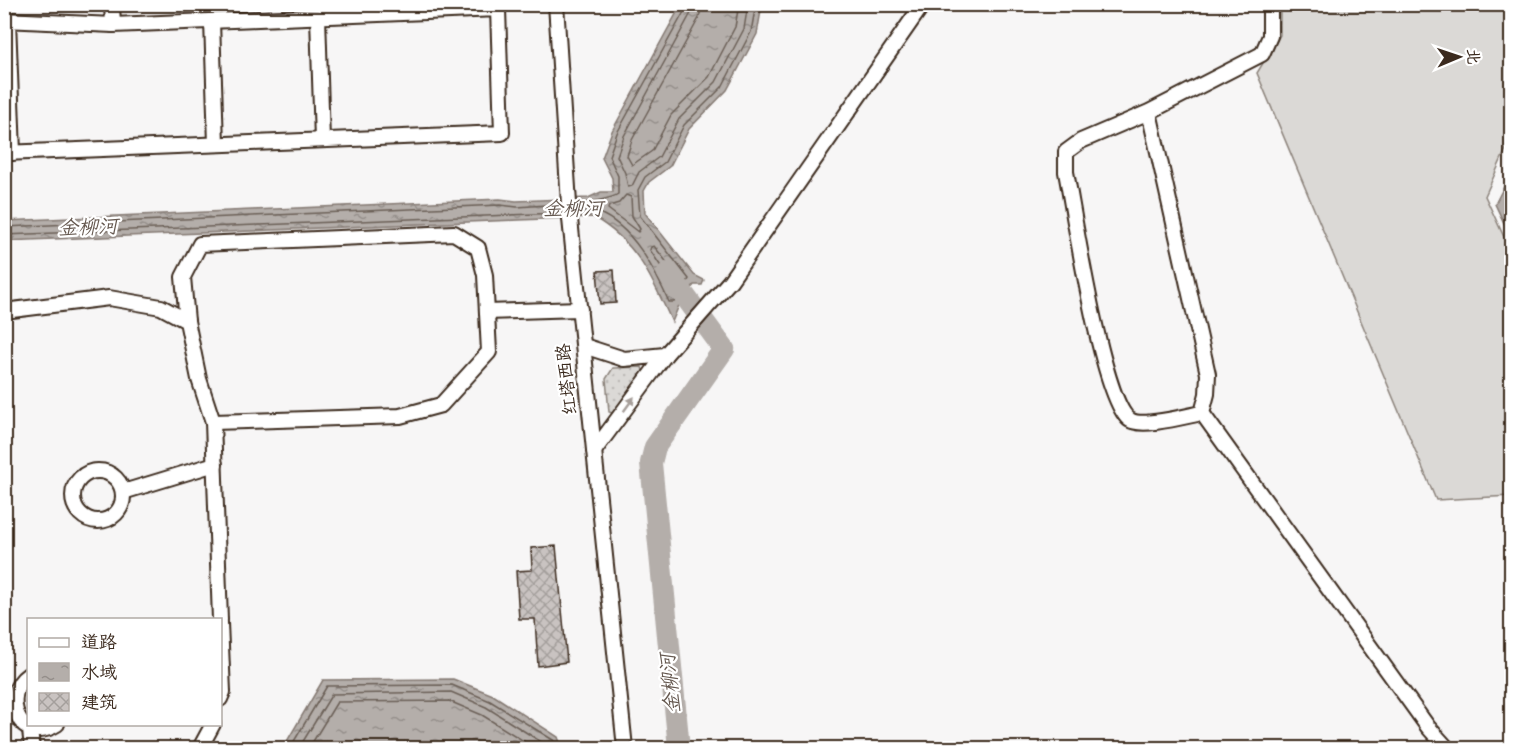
<svg xmlns="http://www.w3.org/2000/svg" width="1516" height="753" font-family="'Gochi Hand','LXGW WenKai TC',sans-serif">
  <style>
    .grass { fill: url(#grass-dots); stroke: #8b827a; stroke-width: 1.5 }
    .garden { fill: #dbd9d6; stroke: #8b827a; stroke-width: 1.5 }
    .water { fill: url(#water-ripples); stroke: #847972; stroke-width: 1.5 }
    .lines { fill: none; stroke-linecap: round; stroke-linejoin: round }
    .shore { stroke: #6b5f56; stroke-width: 1.5 }
    .river { stroke: #b4aeaa; stroke-width: 22 }
    .building { fill: url(#building-cross-hatch); stroke: #3b2a1e; stroke-width: 1.5 }
    .minor-casing { stroke: #3b2a1e; stroke-width: 18 }
    .minor { stroke: #fff; stroke-width: 14 }
    .oneway { fill: #a79f9a }
    .labels { text-anchor: middle; dominant-baseline: central; stroke-width: 4.5; stroke-linejoin: round; paint-order: stroke }
    .street-label { font-size: 18px; fill: #3b2a1e; stroke: #fff }
    .water-label { font-size: 20px; font-style: italic; fill: #65584f; stroke: #fff }
  </style>
  <defs>
    <pattern id="grass-dots" width="8" height="8" patternUnits="userSpaceOnUse" patternTransform="scale(1.5)"><rect width="8" height="8" fill="#dbd9d6"/><path d="M2 2h.1M6 6h.1" fill="none" stroke="#bdbab7" stroke-width="1.8" stroke-linecap="round"/></pattern>
    <pattern id="water-ripples" width="26" height="14" patternUnits="userSpaceOnUse" patternTransform="scale(1.5)"><rect width="26" height="14" fill="#b4aeaa"/><path d="M2 4q2-2 4 0t4 0M15 11q2-2 4 0t4 0" fill="none" stroke="#948e8a"/></pattern>
    <pattern id="building-cross-hatch" width="8" height="8" patternUnits="userSpaceOnUse" patternTransform="scale(1.5)"><rect width="8" height="8" fill="#c9c3c1"/><path d="M0 0l8 8M0 8l8-8" fill="none" stroke="#a49f9c"/></pattern>
  </defs>
  <rect width="100%" height="100%" fill="#f7f6f6"/>
  <filter id="ink" filterUnits="userSpaceOnUse"><feTurbulence type="fractalNoise" baseFrequency=".0167" numOctaves="2"/><feDisplacementMap in="SourceGraphic" scale="12" xChannelSelector="R" yChannelSelector="G"/><feConvolveMatrix kernelMatrix="1 2 1 2 8 2 1 2 1" color-interpolation-filters="sRGB"/></filter>
  <g filter="url(#ink)">
    <!-- grass -->
    <polygon class="grass" points="642,367 643,371 616,414 609,412 606,379 613,368"/>
    <!-- garden -->
    <polygon class="garden" points="1280,5 1511,5 1511,138 1485,196 1511,252 1511,496 1436,500 1257,73 1280,35"/>
    <!-- water -->
    <g class="water">
      <path d="M681,5H762L757,34L727,90L689,129L670,166L649,182L644,191L645,213L694,275L704,280L702,285H694L680,303L672,322C652,278 637,242 593,217L5,241L4,221L500,199L516,201L588,198L601,192H613L612,178L602,158L612,131Z"/>
      <polygon points="1511,173 1511,238 1495,204"/>
      <polygon points="453,679 493,695 558,737 562,748 283,748 323,680"/>
    </g>
    <g class="lines">
      <!-- shore -->
      <g class="shore">
        <polyline points="693,4 691,13 624,136 617,156 625,173 628,187 632,186 639,172 659,157 679,119 716,82 744,29 748,4"/>
        <polyline points="702,4 699,18 632,140 627,156 632,165 652,151 671,115 709,77 735,27 739,4"/>
        <polygon points="626,195 631,197 632,216 640,229 638,232 608,209 609,206 619,203"/>
        <path d="M577,204C585,204 613,198 618,194V176L609,156L617,133L685,10L686,4"/>
        <path d="M578,212C584,212 591,210 597,212C633,226 654,269 669,302H674L689,279L640,216L638,190L645,177L665,162L684,125L722,87L751,32L756,4"/>
        <polyline points="4,227 500,205 517,207 561,204"/>
        <polyline points="4,235 561,213"/>
        <polygon points="654,246 680,279 674,288 671,287 662,268 650,250 651,247"/>
        <polyline points="290,748 327,686 452,685 490,701 553,740 556,748"/>
        <polyline points="299,748 332,694 451,692 486,707 546,745 548,748"/>
        <polyline points="309,748 337,702 449,701 482,715 535,748"/>
      </g>
      <!-- river -->
      <polyline class="river" points="668,273 724,349 655,447 651,463 679,748"/>
    </g>
    <!-- building -->
    <g class="building">
      <polygon points="614,270 616,303 600,304 597,271"/>
      <polygon points="556,546 567,662 538,666 535,619 519,619 516,571 532,570 531,548"/>
    </g>
    <g class="lines">
      <!-- minor casing -->
      <g class="minor-casing">
        <g id="minor">
          <polyline points="112,4 113,25"/>
          <polyline points="556,4 570,219 625,748"/>
          <polyline points="318,17 322,140"/>
          <polyline points="4,20 113,25 498,9 502,133 4,153"/>
          <polyline points="8,20 13,153"/>
          <polyline points="212,21 216,144"/>
          <path d="M1149,112L1208,374L1207,394L1202,413C1186,416 1142,428 1130,420C1102,402 1074,212 1066,172V152L1081,141L1149,112L1262,54L1270,36V4"/>
          <polyline points="4,311 109,298 161,307 187,321 199,379 213,422 220,620"/>
          <polyline points="487,312 580,309"/>
          <polyline points="187,321 183,277 200,244 454,233 478,248 485,275 489,352 441,405 400,416 213,422"/>
          <polyline points="584,346 624,359 665,355"/>
          <polyline points="1202,413 1428,727 1447,748"/>
          <polyline points="594,451 665,355 730,281 923,4"/>
          <circle cx="98" cy="496" r="25"/>
          <polyline points="123,492 215,464"/>
          <polyline points="220,623 223,692 220,699"/>
          <path d="M28,675C0,694 19,748 57,724"/>
          <polyline points="30,730 32,748"/>
          <polyline points="200,748 213,724"/>
        </g>
      </g>
      <!-- minor -->
      <use href="#minor" class="minor"/>
    </g>
    <!-- one-way arrows -->
    <defs><path id="oneway-solid" d="M-6-.8H1V-3.2L6.5 0L1 3.2V.8H-6Z" transform="scale(1.5)"/></defs>
    <use class="oneway" href="#oneway-solid" transform="translate(629 404) rotate(-54)"/>
  </g>
  <g class="labels">
    <!-- street labels -->
    <g class="street-label">
      <text transform="translate(569 379) rotate(-96)">红塔西路</text>
    </g>
    <!-- water labels -->
    <g class="water-label">
      <text x="573" y="211">金柳河</text>
      <text transform="translate(88 230) rotate(-2)">金柳河</text>
      <text transform="translate(673 683) rotate(-96)">金柳河</text>
    </g>
  </g>
  <!-- margin -->
  <rect width="1516" height="753" fill="none" stroke="#fff" stroke-width="24"/>
  <rect x="12" y="12" width="1492" height="729" fill="none" stroke="#3b2a1e" stroke-width="2" filter="url(#ink)"/>
  <!-- legend -->
  <rect x="27" y="618" width="195" height="108" fill="#ffffff" stroke="#b1aaa5" stroke-width="1.5"/>
  <rect x="39" y="638" width="30" height="9" fill="#ffffff" stroke="#b1aaa5" stroke-width="1.5"/>
  <text x="81" y="648" font-size="18" fill="#3b2a1e">道路</text>
  <rect x="39" y="663" width="30" height="18" fill="url(#water-ripples)" stroke="#b1aaa5" stroke-width="1.5"/>
  <text x="81" y="678" font-size="18" fill="#3b2a1e">水域</text>
  <rect x="39" y="693" width="30" height="18" fill="url(#building-cross-hatch)" stroke="#b1aaa5" stroke-width="1.5"/>
  <text x="81" y="708" font-size="18" fill="#3b2a1e">建筑</text>
  <!-- north arrow -->
  <g transform="translate(1459 57) rotate(88)" stroke="#ffffff" stroke-width="4.5" paint-order="stroke">
  <path d="M0-4.5L10 22L0 15L-10 22Z" fill="#3b2a1e"/>
  <text y="-9" font-size="16" font-weight="bold" text-anchor="middle" fill="#3b2a1e">北</text>
  </g>
</svg>
